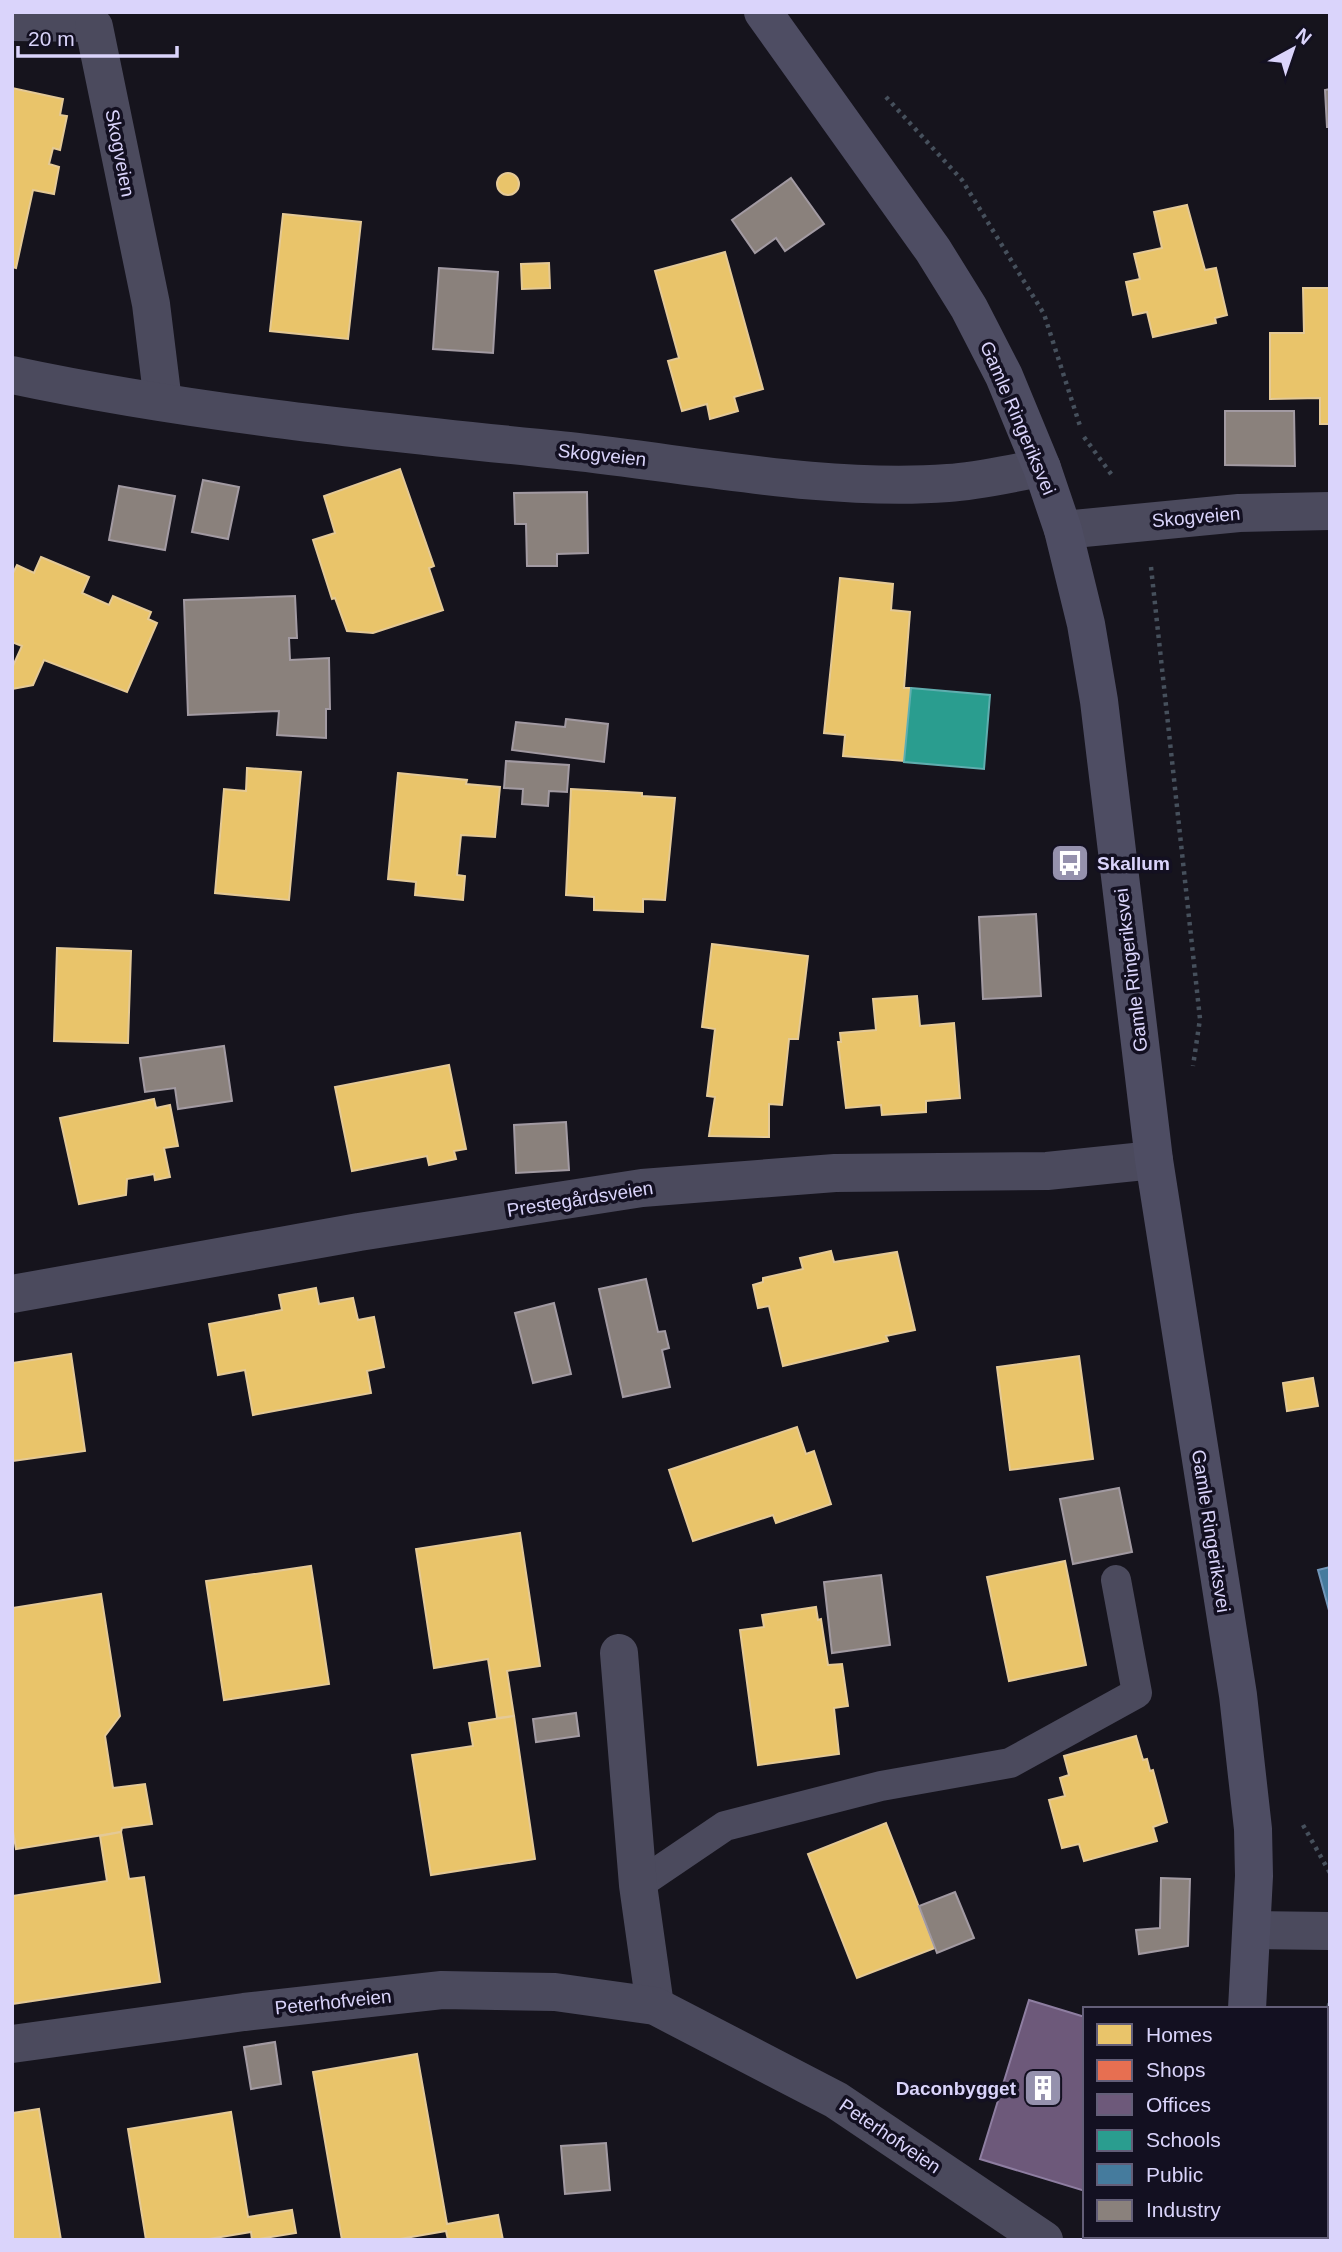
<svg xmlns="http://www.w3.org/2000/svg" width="1342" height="2252" font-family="Arial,sans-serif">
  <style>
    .homes { fill: #e9c46a; stroke: #e4c996; stroke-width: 2 }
    .shops { fill: #e76f51; stroke: #e38d84; stroke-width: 2 }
    .offices { fill: #6d597a; stroke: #8e7ea1; stroke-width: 2 }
    .schools { fill: #2a9d8f; stroke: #5faeaf; stroke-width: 2 }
    .public { fill: #457b9d; stroke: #7296b9; stroke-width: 2 }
    .industry { fill: #8a817c; stroke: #a29aa2; stroke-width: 2 }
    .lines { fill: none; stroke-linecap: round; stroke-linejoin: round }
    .path { stroke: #46505c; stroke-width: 4.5; stroke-dasharray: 3.5 5; stroke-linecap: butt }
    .service { stroke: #4b4a5d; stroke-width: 30 }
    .minor { stroke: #4b4a5d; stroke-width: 38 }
    .secondary { stroke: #4e4d63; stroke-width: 38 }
    .labels { text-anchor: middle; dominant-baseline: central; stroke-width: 7; stroke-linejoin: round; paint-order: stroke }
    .street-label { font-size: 19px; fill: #dad4fb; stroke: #131021 }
    .poi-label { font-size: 19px; font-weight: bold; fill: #dad4fb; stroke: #131021; text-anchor: start }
  </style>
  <rect width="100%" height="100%" fill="#16141d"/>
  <!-- homes -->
  <g class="homes">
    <polygon points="12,88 63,99 60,115 67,116 60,150 53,148 49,164 59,167 54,194 33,190 16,268 12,267"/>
    <circle cx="508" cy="184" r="11"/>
    <polygon points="1187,205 1205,270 1216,268 1227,315 1215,318 1216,323 1153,337 1147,312 1133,315 1126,282 1140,279 1134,254 1162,248 1154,212"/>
    <polygon points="283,214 361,222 348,339 270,331"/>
    <polygon points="725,252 763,389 734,397 738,411 710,419 707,404 682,411 668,361 679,358 655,271"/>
    <polygon points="549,263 550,288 522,289 521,264"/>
    <polygon points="1303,288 1330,288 1330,424 1320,424 1320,398 1270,399 1270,333 1304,333"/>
    <polygon points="400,469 434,566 429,568 443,610 373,633 347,631 335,598 332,599 313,540 335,533 324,496"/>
    <polygon points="41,557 89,577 82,593 109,605 113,596 151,612 148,619 157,623 127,692 44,660 33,685 12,689 12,668 22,646 12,642 12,575 17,565 34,573"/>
    <polygon points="840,578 893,584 891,610 910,612 904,688 911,688 904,761 843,756 845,735 824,733"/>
    <polygon points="247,768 301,772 289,900 215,893 224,789 246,791"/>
    <polygon points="398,773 467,780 466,784 500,787 495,837 461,835 457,875 465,876 463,900 415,895 416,882 388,879"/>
    <polygon points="571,789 642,793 642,796 675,798 665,900 643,899 643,912 594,910 594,897 566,895"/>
    <polygon points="712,944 808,956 798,1039 789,1039 782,1105 769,1104 769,1137 709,1136 715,1097 707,1096 715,1029 702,1027"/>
    <polygon points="57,948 131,951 128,1043 54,1041"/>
    <polygon points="917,996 920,1026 954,1023 960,1098 926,1101 926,1112 882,1115 881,1105 846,1108 838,1042 841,1042 840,1033 876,1030 873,999"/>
    <polygon points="449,1065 466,1149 454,1151 456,1159 429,1165 427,1156 352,1171 335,1087"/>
    <polygon points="154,1099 156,1108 170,1105 178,1146 164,1148 170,1177 155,1180 154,1174 127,1179 126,1195 79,1204 60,1118"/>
    <polygon points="831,1251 834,1262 897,1252 915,1330 886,1336 888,1341 783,1366 769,1306 758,1308 753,1285 763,1282 763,1278 803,1269 800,1258"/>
    <polygon points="316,1288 319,1304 353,1298 358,1320 374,1317 384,1367 367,1371 371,1393 253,1415 245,1370 218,1375 209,1324 282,1310 279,1295"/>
    <polygon points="71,1354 85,1451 12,1461 12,1363"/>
    <polygon points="1079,1356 1093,1459 1010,1470 997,1367"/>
    <polygon points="1313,1378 1318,1406 1287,1411 1283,1383"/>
    <polygon points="797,1427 806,1454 814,1451 831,1504 776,1523 773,1515 693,1541 669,1470"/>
    <polygon points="520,1533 540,1666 507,1671 514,1716 497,1718 488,1659 434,1668 416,1549"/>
    <polygon points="1065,1561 1086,1665 1009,1681 987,1577"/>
    <polygon points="311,1566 329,1684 224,1700 206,1581"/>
    <polygon points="101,1594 120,1716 105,1736 113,1788 145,1784 152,1824 122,1828 121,1832 16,1849 12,1825 12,1608"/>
    <polygon points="816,1607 818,1620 821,1619 828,1665 842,1664 848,1706 834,1708 839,1754 758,1765 740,1630 764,1627 762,1615"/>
    <polygon points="514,1716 535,1859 431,1875 412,1755 473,1746 469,1723"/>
    <polygon points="1136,1736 1143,1760 1147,1759 1150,1771 1153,1770 1167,1822 1153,1827 1157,1841 1084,1861 1079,1844 1062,1848 1049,1800 1065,1796 1060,1778 1069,1775 1064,1756"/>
    <polygon points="886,1823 935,1948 857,1978 808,1854"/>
    <polygon points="121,1832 129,1879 144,1877 160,1982 12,2004 12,1896 107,1881 100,1836"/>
    <polygon points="417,2054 447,2224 498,2215 503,2240 448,2240 446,2231 394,2240 342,2240 313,2072"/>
    <polygon points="39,2109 61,2240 12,2240 12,2113"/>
    <polygon points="231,2112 248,2217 292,2210 296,2233 252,2240 251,2232 203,2240 146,2240 128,2129"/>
  </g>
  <!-- shops -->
  <polygon class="shops" points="1330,2100 1330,2240 1291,2240 1285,2236 1326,2236 1326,2106"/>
  <!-- offices -->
  <polygon class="offices" points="1029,2000 1085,2017 1085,2191 980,2159"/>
  <!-- schools -->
  <polygon class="schools" points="911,688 990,695 984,769 904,762"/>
  <!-- public -->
  <polygon class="public" points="1330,1567 1330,1614 1318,1570"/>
  <!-- industry -->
  <g class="industry">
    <polygon points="1330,89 1330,127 1327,127 1325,90"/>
    <polygon points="791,178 824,224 785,251 776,238 755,253 732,220"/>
    <polygon points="439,268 498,272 493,353 433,349"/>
    <polygon points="1225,411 1294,411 1295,466 1225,465"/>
    <polygon points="203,480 239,487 228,539 192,532"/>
    <polygon points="119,486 175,496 165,550 109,540"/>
    <polygon points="587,492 588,553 557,554 557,566 527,566 526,524 515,524 514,493"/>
    <polygon points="295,596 297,638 289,638 290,660 329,658 330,709 326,709 326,738 277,735 279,711 188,715 184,600"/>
    <polygon points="566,719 608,724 604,762 512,750 516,722 565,727"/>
    <polygon points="506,761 569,765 567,792 549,791 548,806 522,804 523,789 504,788"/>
    <polygon points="1036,914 1041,996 983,999 979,917"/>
    <polygon points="224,1046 232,1101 178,1109 175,1088 145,1092 140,1058"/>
    <polygon points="566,1122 569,1170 516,1173 514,1125"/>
    <polygon points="646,1279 658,1332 665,1331 669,1348 662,1350 670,1387 623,1397 599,1289"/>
    <polygon points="554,1303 571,1374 533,1383 515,1313"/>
    <polygon points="1119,1488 1132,1552 1073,1564 1060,1499"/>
    <polygon points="881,1575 890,1645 832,1653 824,1582"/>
    <polygon points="576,1713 579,1736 536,1742 533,1719"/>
    <polygon points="1161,1878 1190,1879 1188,1946 1139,1954 1136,1930 1160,1928"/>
    <polygon points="955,1892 974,1938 937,1953 919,1906"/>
    <polygon points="275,2042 281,2084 251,2089 244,2047"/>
    <polygon points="606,2143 610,2190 565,2194 561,2146"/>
  </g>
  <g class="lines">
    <!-- path -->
    <g class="path">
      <polyline points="886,97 962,180 1044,314 1081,429"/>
      <polyline points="1084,437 1114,478"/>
      <polyline points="1151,567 1200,1019 1193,1066"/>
      <polyline points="1303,1825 1330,1873"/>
      <polyline points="1326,2015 1330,2002"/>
      <polyline points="1242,2240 1243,2236"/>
    </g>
    <!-- service -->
    <g class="service">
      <polyline points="12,26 94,27"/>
      <polyline points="638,1885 725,1826 881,1786 1010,1763 1137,1693 1116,1580"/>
    </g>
    <!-- minor -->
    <g class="minor">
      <polyline points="94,27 151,304 163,402"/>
      <path d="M12,375C195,414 383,432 569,451C690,464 827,492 948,483C980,481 1011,473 1042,468"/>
      <polyline points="1063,530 1239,513 1330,511"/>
      <polyline points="12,1294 359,1232 642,1188 835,1173 1047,1171 1154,1160"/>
      <polyline points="619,1653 638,1885 655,2006"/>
      <polyline points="1253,1930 1330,1931"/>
      <polyline points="12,2044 244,2012 442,1990 555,1992 655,2006 836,2100 1044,2240"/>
    </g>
    <!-- secondary -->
    <g class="secondary">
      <polyline points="763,12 933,250 969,308 1004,376 1042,468 1063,530 1086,624 1099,701 1154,1160 1238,1695 1253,1829 1254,1876 1247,2009"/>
      <polyline points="1176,2240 1178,2236"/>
    </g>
  </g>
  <!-- icons -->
  <defs>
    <g id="bus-square" transform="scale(2.0125)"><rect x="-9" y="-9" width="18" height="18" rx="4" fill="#9591ad" stroke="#131021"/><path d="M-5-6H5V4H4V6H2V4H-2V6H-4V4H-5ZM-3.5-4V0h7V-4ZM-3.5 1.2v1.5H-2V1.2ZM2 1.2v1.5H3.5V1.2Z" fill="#fff"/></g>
    <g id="building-square" transform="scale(2.0125)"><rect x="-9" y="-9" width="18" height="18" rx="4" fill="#9591ad" stroke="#131021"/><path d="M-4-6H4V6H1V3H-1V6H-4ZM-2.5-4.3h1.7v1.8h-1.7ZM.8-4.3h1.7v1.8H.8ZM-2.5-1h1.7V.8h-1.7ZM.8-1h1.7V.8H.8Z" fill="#fff"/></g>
  </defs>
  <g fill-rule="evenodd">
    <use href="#bus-square" x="1070" y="863"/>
    <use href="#building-square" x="1043" y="2088"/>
  </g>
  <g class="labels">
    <!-- street labels -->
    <g class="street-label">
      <text transform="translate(120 153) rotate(79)">Skogveien</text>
      <text transform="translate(1018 418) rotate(67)">Gamle Ringeriksvei</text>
      <text transform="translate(602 455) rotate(6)">Skogveien</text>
      <text transform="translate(1196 517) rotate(-5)">Skogveien</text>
      <text transform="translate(1131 970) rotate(-97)">Gamle Ringeriksvei</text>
      <text transform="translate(580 1199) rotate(-9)">Prestegårdsveien</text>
      <text transform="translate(1211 1531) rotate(81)">Gamle Ringeriksvei</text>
      <text transform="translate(333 2002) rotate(-6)">Peterhofveien</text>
      <text transform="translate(890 2136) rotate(34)">Peterhofveien</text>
    </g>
    <!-- poi labels -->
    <g class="poi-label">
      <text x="1097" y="863">Skallum</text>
      <text x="1016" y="2088" text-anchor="end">Daconbygget</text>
    </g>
  </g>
  <!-- border -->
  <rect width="1342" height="2252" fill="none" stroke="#dad4fb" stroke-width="28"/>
  <!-- legend -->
  <rect x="1083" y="2007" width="245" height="231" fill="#131021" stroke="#635e78" stroke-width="2"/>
  <rect x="1097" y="2024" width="35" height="21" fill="#e9c46a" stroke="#635e78" stroke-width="2"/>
  <text x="1146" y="2042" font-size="21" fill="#dad4fb">Homes</text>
  <rect x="1097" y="2060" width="35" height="21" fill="#e76f51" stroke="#635e78" stroke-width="2"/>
  <text x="1146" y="2077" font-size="21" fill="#dad4fb">Shops</text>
  <rect x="1097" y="2094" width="35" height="21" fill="#6d597a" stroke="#635e78" stroke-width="2"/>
  <text x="1146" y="2112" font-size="21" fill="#dad4fb">Offices</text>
  <rect x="1097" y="2130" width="35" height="21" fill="#2a9d8f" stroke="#635e78" stroke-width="2"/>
  <text x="1146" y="2147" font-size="21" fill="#dad4fb">Schools</text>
  <rect x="1097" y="2164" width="35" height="21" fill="#457b9d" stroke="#635e78" stroke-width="2"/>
  <text x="1146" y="2182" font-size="21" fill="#dad4fb">Public</text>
  <rect x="1097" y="2200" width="35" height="21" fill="#8a817c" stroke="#635e78" stroke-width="2"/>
  <text x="1146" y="2217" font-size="21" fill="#dad4fb">Industry</text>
  <!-- north arrow -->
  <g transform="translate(1293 49) rotate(40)" stroke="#131021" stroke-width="5" paint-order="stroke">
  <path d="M0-5L12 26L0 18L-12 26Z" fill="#dad4fb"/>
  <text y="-10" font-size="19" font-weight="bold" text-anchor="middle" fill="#dad4fb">N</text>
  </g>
  <!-- scale -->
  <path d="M18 46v10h159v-10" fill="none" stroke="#dad4fb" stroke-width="3.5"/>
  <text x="28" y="46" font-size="21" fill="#dad4fb" stroke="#131021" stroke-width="5" paint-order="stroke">20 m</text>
</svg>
